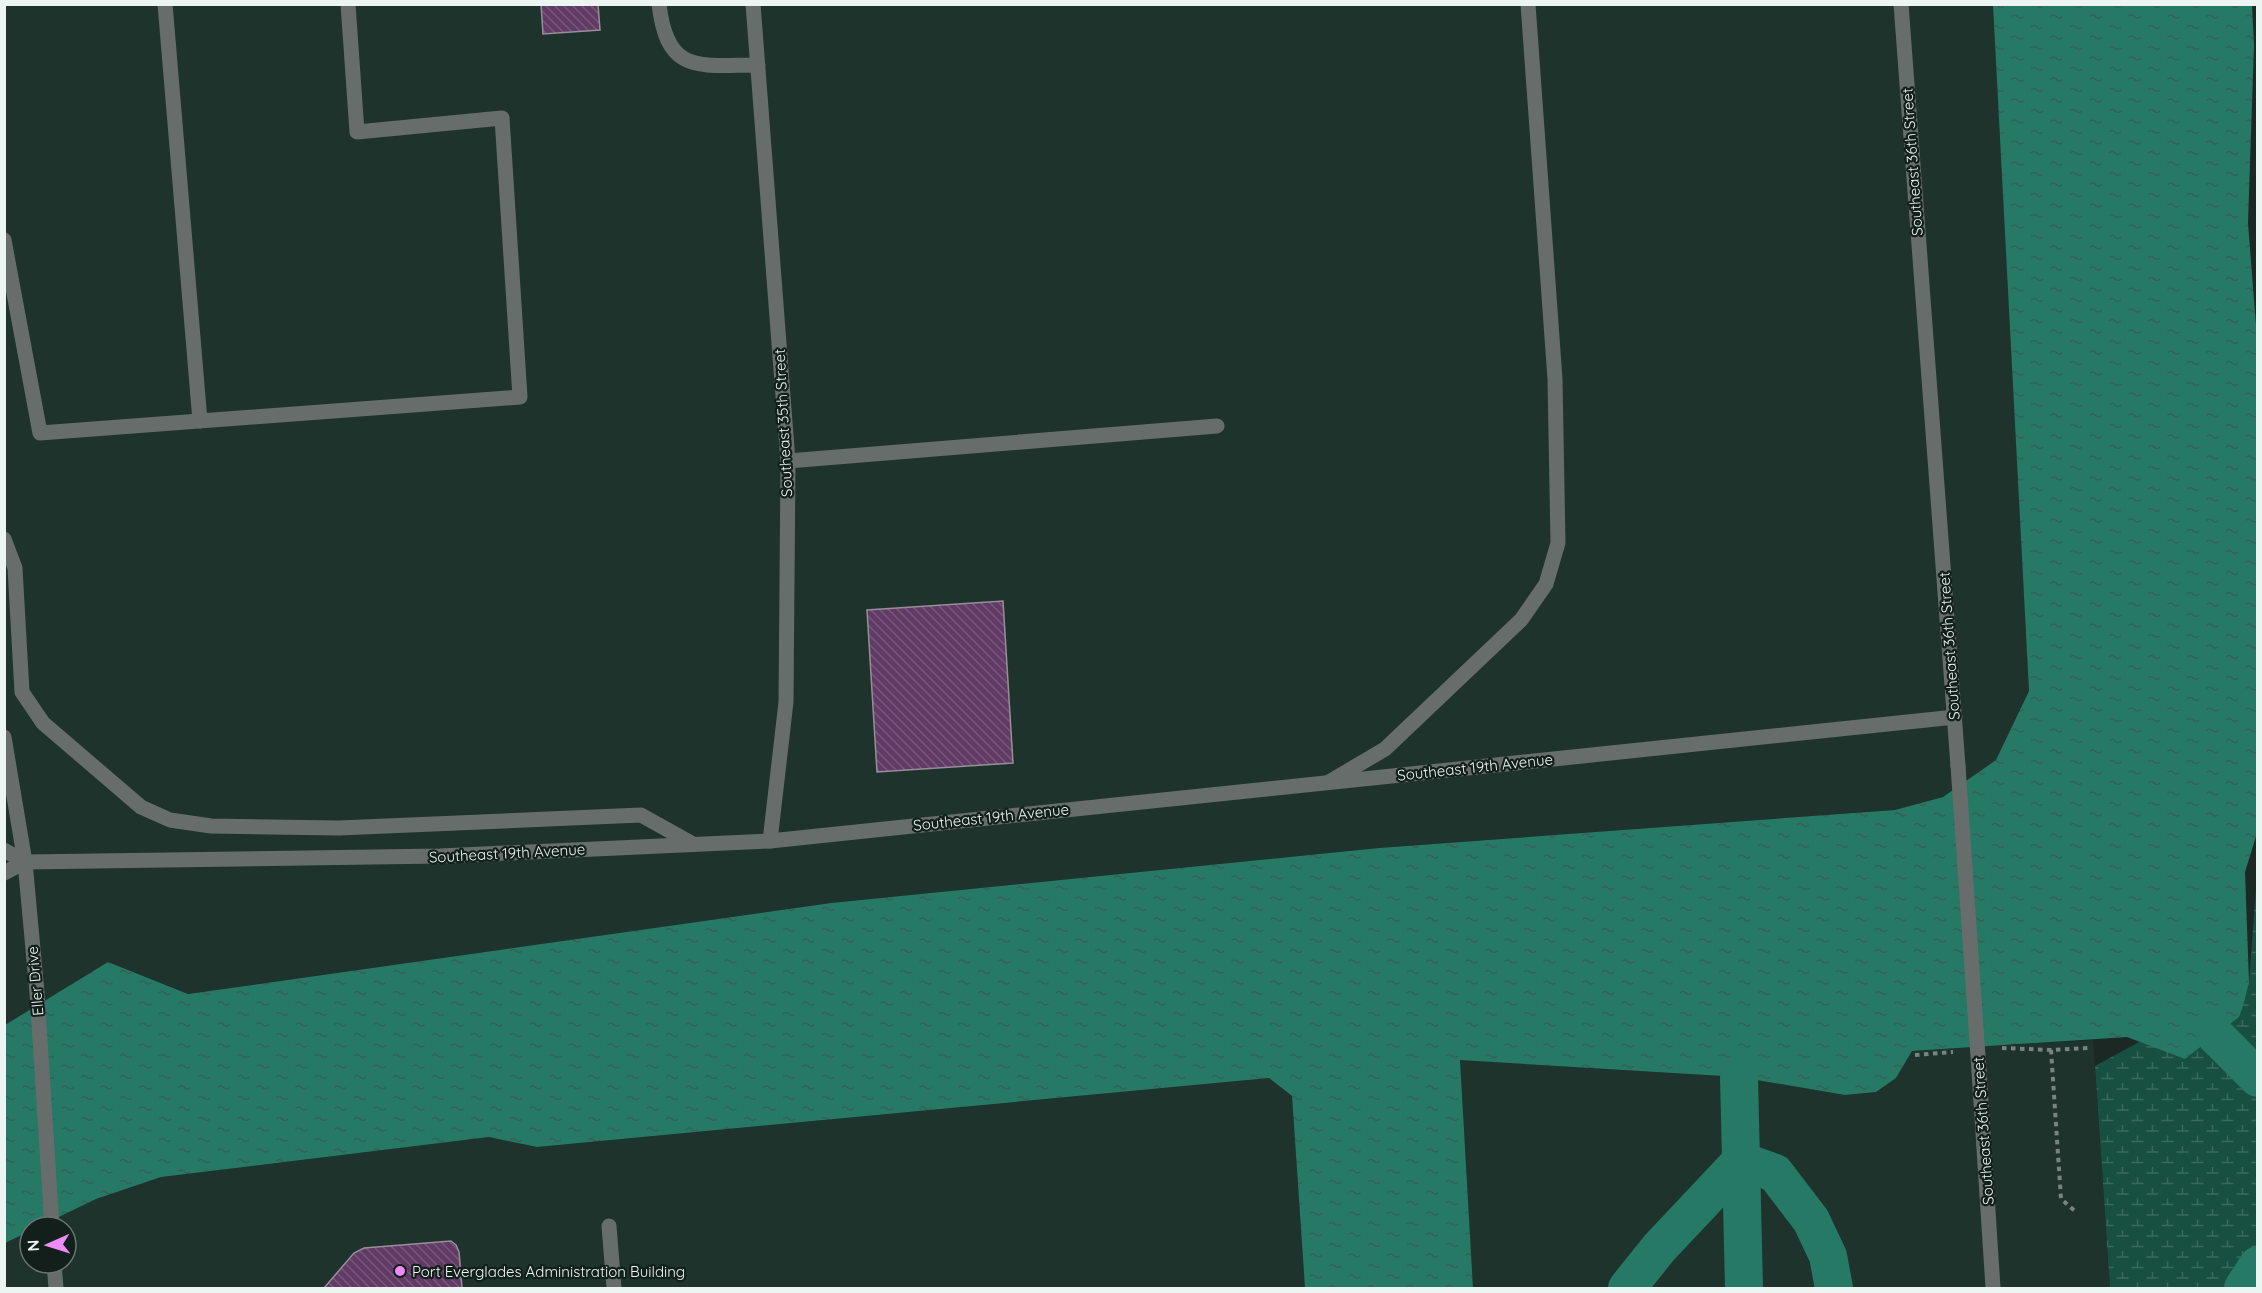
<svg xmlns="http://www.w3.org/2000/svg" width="2262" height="1293" font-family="Quicksand,sans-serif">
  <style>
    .built { fill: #1e332c }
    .wetland { fill: url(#wetland-marsh) }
    .water { fill: url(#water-ripples) }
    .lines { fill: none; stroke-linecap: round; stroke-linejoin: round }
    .canal { stroke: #257965; stroke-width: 38 }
    .building { fill: url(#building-back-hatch); stroke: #988e99; stroke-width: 1.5 }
    .path { stroke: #798481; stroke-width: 4; stroke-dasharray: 4.5 4.5; stroke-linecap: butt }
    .service { stroke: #676d6b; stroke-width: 15 }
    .minor { stroke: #676d6b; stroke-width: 15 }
    .tertiary { stroke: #676d6b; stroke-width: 15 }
    .tertiary-bridge { stroke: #676d6b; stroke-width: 15 }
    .poi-dot { fill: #ed8cf9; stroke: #121f1b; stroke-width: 2 }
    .labels { text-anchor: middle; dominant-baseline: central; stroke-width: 4.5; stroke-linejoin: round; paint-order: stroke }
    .street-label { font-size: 15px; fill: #ecf5f2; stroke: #121f1b }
    .poi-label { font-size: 15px; fill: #ecf5f2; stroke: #121f1b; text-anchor: start }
  </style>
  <defs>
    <pattern id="wetland-marsh" width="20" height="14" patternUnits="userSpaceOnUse" patternTransform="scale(1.5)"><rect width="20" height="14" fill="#174f41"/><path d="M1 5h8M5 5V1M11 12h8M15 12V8" fill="none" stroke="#39695d"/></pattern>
    <pattern id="water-ripples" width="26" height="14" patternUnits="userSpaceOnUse" patternTransform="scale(1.5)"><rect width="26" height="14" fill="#257965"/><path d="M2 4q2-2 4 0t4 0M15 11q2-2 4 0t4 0" fill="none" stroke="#385f56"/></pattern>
    <pattern id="building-back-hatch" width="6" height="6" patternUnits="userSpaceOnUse" patternTransform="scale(1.5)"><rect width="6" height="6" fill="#613a66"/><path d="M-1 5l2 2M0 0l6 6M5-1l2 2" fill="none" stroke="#78577c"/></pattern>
  </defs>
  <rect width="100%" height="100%" fill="#1b2824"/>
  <!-- built -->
  <g class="built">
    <polygon points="5,5 1993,5 2029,691 1996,760 1943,797 1895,810 1379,848 831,903 188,994 108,962 5,1025"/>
    <polygon points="2093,1040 2110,1288 1473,1288 1460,1060 1739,1077 1845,1095 1876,1092 1896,1078 1912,1051"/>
    <polygon points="1269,1078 1292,1096 1305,1288 5,1288 4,1243 30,1231 30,1263 66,1263 66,1227 38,1227 96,1199 161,1177 489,1137 537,1147"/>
  </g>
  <!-- wetland -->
  <polygon class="wetland" points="2257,875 2257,1288 2110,1288 2095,1066 2249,982"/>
  <!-- water -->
  <polygon class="water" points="1993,5 2252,5 2254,45 2248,223 2258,351 2258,830 2245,872 2249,982 2243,1006 2239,1017 2185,1059 2127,1037 1912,1051 1896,1078 1876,1092 1845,1095 1739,1077 1460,1060 1473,1288 1305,1288 1292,1096 1269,1078 537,1147 489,1137 161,1177 96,1199 38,1227 30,1227 30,1231 5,1243 5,1025 108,962 188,994 831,903 1379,848 1895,810 1943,797 1996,760 2029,691"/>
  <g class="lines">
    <!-- canal -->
    <g class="canal">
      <polyline points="2215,1035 2258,1078"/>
      <polyline points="1739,1077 1744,1288"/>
      <polyline points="1627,1288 1659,1248 1741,1161 1775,1173 1811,1220 1828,1256 1834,1288"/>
      <polyline points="2243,1288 2258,1265"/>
    </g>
  </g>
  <!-- building -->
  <g class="building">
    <polygon points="541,4 598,4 600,30 543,34"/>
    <polygon points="1003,601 1013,763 877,772 867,610"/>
    <polygon points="451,1241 456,1245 459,1252 462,1288 324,1288 354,1253 364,1248"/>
  </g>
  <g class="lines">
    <!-- path -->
    <g class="path">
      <polyline points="2002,1048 2051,1050 2088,1048"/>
      <polyline points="2051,1050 2061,1199 2075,1211"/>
      <polyline points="1915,1055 1953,1052"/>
    </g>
    <!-- service -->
    <g class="service">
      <polyline points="165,4 200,421"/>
      <path d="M659,4C667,75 699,65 758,65"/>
      <polyline points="4,240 40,433 520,397 502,118 357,132 348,4"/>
      <polyline points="788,461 1217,426"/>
      <polyline points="1329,782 1385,749 1521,620 1546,584 1558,543 1555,379 1528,4"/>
      <polyline points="609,1226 614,1288"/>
    </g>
    <!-- minor -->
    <polyline class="minor" points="753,4 788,461 786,702 770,841"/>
    <!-- tertiary -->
    <g class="tertiary">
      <polyline points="1901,4 1958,766"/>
      <polyline points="4,539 15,568 22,692 43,723 141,807 170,820 211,826 339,828 641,815 693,844"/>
      <polyline points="4,737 25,862 37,993 52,1227"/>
      <polyline points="4,850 25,862"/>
      <polyline points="4,873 25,862 440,856 770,841 1955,717"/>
      <polyline points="1979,1071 1993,1288"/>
      <polyline points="54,1263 56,1288"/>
    </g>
    <!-- tertiary-bridge -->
    <polyline class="tertiary-bridge" points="1958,766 1979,1071"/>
  </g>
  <!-- markers -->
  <circle class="poi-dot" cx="400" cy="1271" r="6"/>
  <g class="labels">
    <!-- street labels -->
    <g class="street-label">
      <text transform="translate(1912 162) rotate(-94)">Southeast 36th Street</text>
      <text transform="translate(783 423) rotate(-93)">Southeast 35th Street</text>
      <text transform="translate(1949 646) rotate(-94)">Southeast 36th Street</text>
      <text transform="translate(1475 767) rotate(-6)">Southeast 19th Avenue</text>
      <text transform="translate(991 817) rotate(-6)">Southeast 19th Avenue</text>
      <text transform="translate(507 853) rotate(-3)">Southeast 19th Avenue</text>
      <text transform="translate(35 981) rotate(-95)">Eller Drive</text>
      <text transform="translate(1983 1131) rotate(-94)">Southeast 36th Street</text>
    </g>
    <!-- poi labels -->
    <g class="poi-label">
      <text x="412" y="1271">Port Everglades Administration Building</text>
    </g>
  </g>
  <!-- border -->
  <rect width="2262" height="1293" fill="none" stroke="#ecf5f2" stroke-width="12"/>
  <!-- north arrow -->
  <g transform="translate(48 1245) rotate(267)"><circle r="28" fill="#121f1b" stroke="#697571" stroke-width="1.5"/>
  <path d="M0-4.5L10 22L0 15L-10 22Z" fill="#ed8cf9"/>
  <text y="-9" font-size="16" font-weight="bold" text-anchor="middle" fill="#ecf5f2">N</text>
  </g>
</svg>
